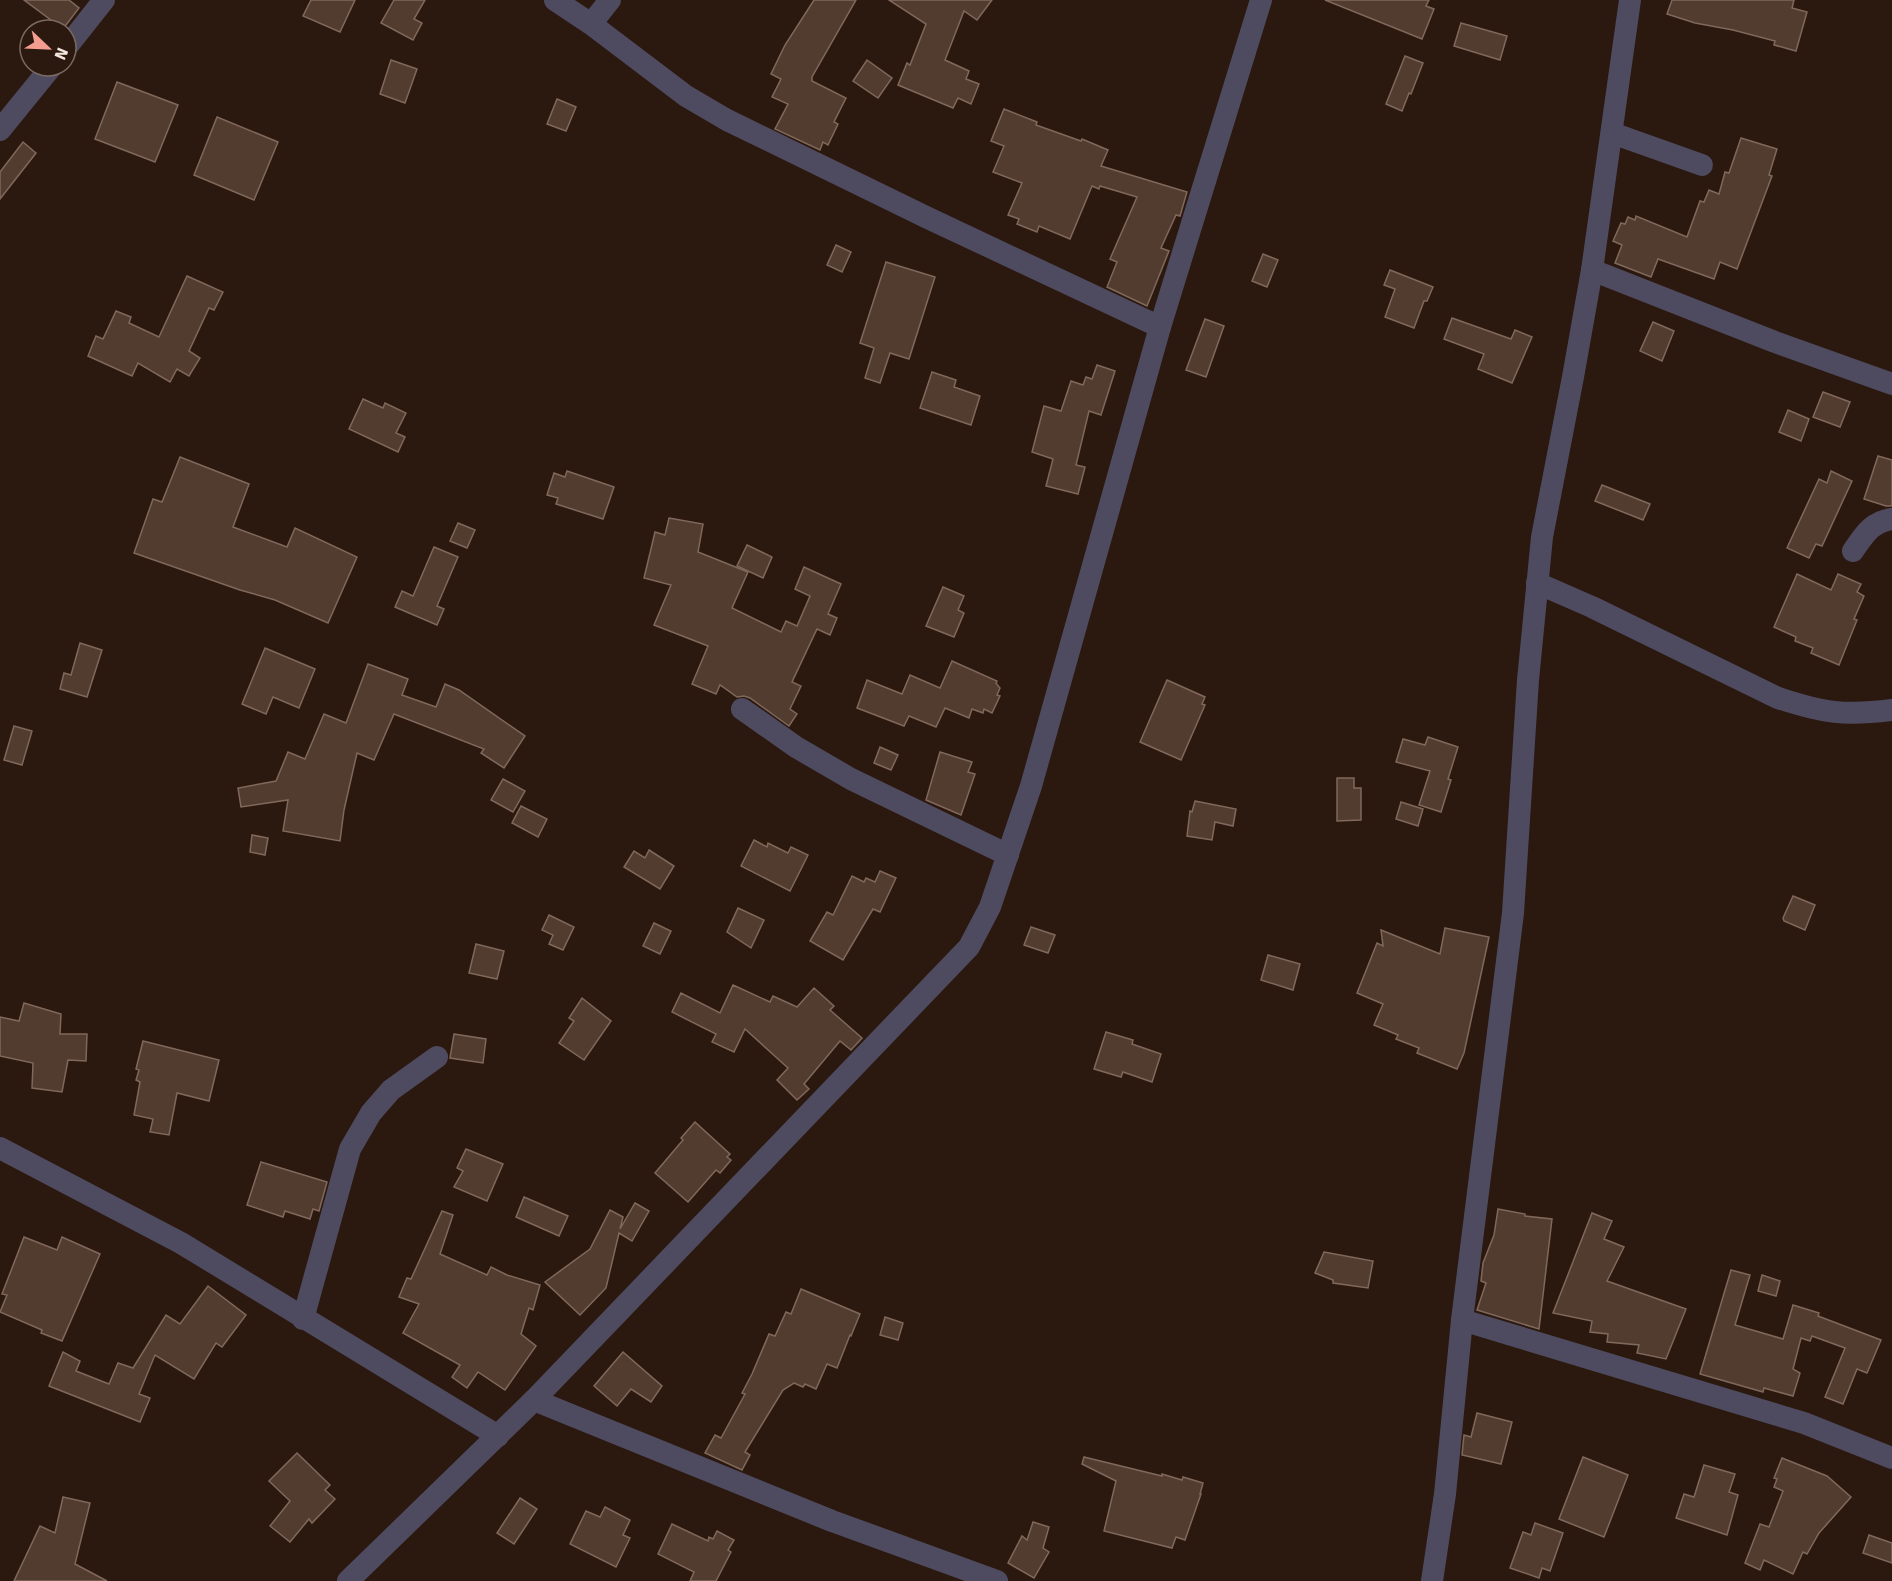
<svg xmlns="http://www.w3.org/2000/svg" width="1892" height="1581" font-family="Signika,sans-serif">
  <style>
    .building { fill: #523c30; stroke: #80685b; stroke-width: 1.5 }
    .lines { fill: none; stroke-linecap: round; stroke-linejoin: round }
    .minor { stroke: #4e4b60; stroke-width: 22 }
  </style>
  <rect width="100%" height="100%" fill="#2b180e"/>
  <!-- building -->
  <g class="building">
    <polygon points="24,0 69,0 79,8 63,29"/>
    <polygon points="311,0 355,0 340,32 303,16"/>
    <polygon points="394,0 425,0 414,19 422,23 413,40 381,23"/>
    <polygon points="814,0 856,0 812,77 812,81 846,98 834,122 838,124 828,145 823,142 820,150 775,129 788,104 772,97 781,79 771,74 785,45"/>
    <polygon points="889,0 992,0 977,20 964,11 945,60 969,71 966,79 979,84 971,104 958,98 953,108 898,85 907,63 910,65 926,24"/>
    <polygon points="1325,0 1429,0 1426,6 1434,9 1422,39"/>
    <polygon points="1672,0 1794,0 1792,8 1807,12 1796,51 1774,45 1775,41 1733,30 1695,23 1667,14"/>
    <polygon points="1461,23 1507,36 1500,60 1454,46"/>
    <polygon points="1405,56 1423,63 1411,94 1409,93 1402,111 1386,104"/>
    <polygon points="391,60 417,69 405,103 380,94"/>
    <polygon points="867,60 892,78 878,98 853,81"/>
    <polygon points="117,82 178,105 155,162 95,139"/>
    <polygon points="557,99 576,107 566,131 547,124"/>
    <polygon points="1004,109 1037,122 1036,125 1081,141 1082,139 1108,150 1101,166 1187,192 1180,216 1176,215 1161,248 1169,251 1147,306 1107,287 1117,262 1110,259 1137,197 1100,186 1099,189 1092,186 1070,239 1039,226 1037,232 1017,224 1019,219 1008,215 1022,183 993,172 1004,146 991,141"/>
    <polygon points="217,117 278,142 254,200 194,175"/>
    <polygon points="1741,138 1777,149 1769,175 1772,176 1737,269 1720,262 1714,279 1658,259 1651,277 1615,263 1622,245 1613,241 1621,223 1625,224 1628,217 1635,220 1636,216 1687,237 1700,201 1704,202 1709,190 1719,194 1725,172 1729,173"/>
    <polygon points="23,142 36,153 0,199 0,172"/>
    <polygon points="836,245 851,252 842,272 827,265"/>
    <polygon points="1263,254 1278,260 1267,287 1252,281"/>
    <polygon points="886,262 935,277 909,359 890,353 880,383 865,378 874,348 860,343"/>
    <polygon points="1390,270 1433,287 1427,301 1424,301 1414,328 1385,317 1395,289 1384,285"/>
    <polygon points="187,276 223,292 214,310 209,308 189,351 200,358 189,376 177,369 170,382 138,363 132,376 88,356 96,336 103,339 116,311 131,317 129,323 159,337"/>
    <polygon points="1452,318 1511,339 1515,330 1532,337 1512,383 1478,369 1484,354 1444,339"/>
    <polygon points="1205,319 1224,326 1206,377 1186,370"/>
    <polygon points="1653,322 1674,331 1662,361 1640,351"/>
    <polygon points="1097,365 1115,371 1101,415 1089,411 1076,465 1085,467 1078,494 1046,486 1053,459 1032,452 1044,406 1061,411 1071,381 1083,385 1086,377 1092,379"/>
    <polygon points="932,372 956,380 954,387 980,396 971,425 920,408"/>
    <polygon points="1823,392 1850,402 1840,427 1813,417"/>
    <polygon points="363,399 383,408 385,403 406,413 396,433 405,437 398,452 349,429"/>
    <polygon points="1788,410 1809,419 1801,441 1779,432"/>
    <polygon points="1878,456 1892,460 1892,506 1886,506 1864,499"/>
    <polygon points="180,457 249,484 233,527 287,547 295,528 357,557 328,623 275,600 240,590 134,553 153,499 162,502"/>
    <polygon points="567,471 614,487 603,519 556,504 558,498 547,495 554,473 565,477"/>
    <polygon points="1831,471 1852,481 1822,546 1816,544 1809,558 1787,548 1819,479 1827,483"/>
    <polygon points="1602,485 1650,504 1643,520 1595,501"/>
    <polygon points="669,518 703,524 698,552 748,572 732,608 781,632 786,621 797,626 810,596 795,589 804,567 841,584 828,614 837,618 830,635 817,629 792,682 801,686 790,709 797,714 789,726 750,698 744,696 737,697 720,685 716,694 692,684 708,646 654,625 671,585 644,578 655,532 665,535"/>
    <polygon points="458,523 475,530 467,548 450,541"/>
    <polygon points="747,545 772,557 763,578 737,566"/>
    <polygon points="434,547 458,557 437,606 444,609 437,625 395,607 402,591 413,596"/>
    <polygon points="1797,574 1831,590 1838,574 1861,584 1857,592 1864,596 1854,619 1857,620 1839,665 1811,653 1813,648 1795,641 1796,637 1774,627"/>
    <polygon points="943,587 964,596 958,610 964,613 954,637 926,626"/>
    <polygon points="80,643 102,650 87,697 60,689 64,673 71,675"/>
    <polygon points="265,648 315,669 299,708 273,697 266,714 242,704"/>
    <polygon points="952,661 997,681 996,683 1000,688 997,695 1000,696 992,713 984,709 983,713 972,709 969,718 945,708 936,727 909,716 904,726 857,708 867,680 902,694 910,675 940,688"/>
    <polygon points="368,664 408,679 402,695 436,707 445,684 459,690 525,736 504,768 481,753 484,749 394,714 374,760 357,753 344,810 340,841 283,831 288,800 241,807 238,788 276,781 288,752 305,759 324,714 346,723"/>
    <polygon points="1167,680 1205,697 1202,704 1205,705 1181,760 1140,742"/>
    <polygon points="14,726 32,731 22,765 4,760"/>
    <polygon points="1428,737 1458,747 1448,779 1451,780 1441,812 1419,805 1430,771 1396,762 1403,739 1425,745"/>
    <polygon points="880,747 898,755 891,770 874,763"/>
    <polygon points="940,752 972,762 968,772 975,774 961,815 926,800"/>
    <polygon points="1337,778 1354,778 1354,788 1361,788 1361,820 1337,821"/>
    <polygon points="503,779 525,791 513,812 491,800"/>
    <polygon points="1195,801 1236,809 1233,826 1215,822 1212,840 1187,836 1190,811 1192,812"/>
    <polygon points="1401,802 1423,809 1418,826 1396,819"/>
    <polygon points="521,806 547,819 538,837 512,823"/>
    <polygon points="252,835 268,838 265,855 250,852"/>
    <polygon points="754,840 767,847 768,843 788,853 791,847 808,855 790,891 741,866"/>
    <polygon points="649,850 674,866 660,889 624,867 634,851 645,858"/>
    <polygon points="880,871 896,878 880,912 873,909 843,960 810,941 827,912 833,915 852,876 864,882 866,878 875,882"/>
    <polygon points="1793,896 1815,905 1805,930 1784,921 1783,918"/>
    <polygon points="738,908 764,920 751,948 727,932"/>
    <polygon points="549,915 574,927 563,950 549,944 553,935 542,930"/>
    <polygon points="654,923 671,931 660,954 643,946"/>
    <polygon points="1031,927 1055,935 1048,953 1024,945"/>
    <polygon points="1445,928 1489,937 1464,1053 1457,1069 1417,1053 1419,1048 1396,1039 1398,1035 1374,1025 1383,1004 1357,993 1377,943 1383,946 1381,930 1440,954"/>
    <polygon points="476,944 504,951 497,979 469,973"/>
    <polygon points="1268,955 1300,964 1293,990 1261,980"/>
    <polygon points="733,985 770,1002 773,996 797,1007 814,988 834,1006 830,1010 862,1038 851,1050 840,1041 804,1084 809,1089 797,1100 777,1080 788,1068 745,1029 734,1052 712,1042 716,1034 672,1012 681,993 720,1013"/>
    <polygon points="582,998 611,1021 584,1060 559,1043 574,1021 569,1018"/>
    <polygon points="24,1003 61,1014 60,1034 87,1034 86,1061 68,1060 62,1092 32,1088 33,1063 0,1056 0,1017 19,1021"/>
    <polygon points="1106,1032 1133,1040 1132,1044 1161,1054 1152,1082 1123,1072 1121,1077 1094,1069"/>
    <polygon points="454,1034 486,1039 483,1063 450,1058"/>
    <polygon points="143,1041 219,1060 209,1101 177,1093 169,1135 150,1132 153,1119 134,1115 140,1082 136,1080 139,1070 136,1069"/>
    <polygon points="695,1122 730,1154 727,1157 731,1160 720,1173 716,1170 688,1202 655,1173 683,1140 681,1138"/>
    <polygon points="466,1149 503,1164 487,1201 454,1187 463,1171 457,1168"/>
    <polygon points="261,1162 327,1182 319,1211 313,1209 310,1219 285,1211 283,1217 247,1205"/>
    <polygon points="524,1197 568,1216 559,1236 516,1217"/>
    <polygon points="635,1203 649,1211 632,1241 619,1233 606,1288 580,1315 545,1282 590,1249 610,1210 623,1217 620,1229"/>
    <polygon points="1498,1209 1525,1214 1525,1216 1552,1219 1539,1329 1477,1310 1486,1283 1481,1281 1483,1263 1494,1235"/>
    <polygon points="442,1211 453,1215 440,1254 487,1275 491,1267 507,1275 540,1285 533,1310 529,1308 521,1334 536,1346 505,1390 478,1372 467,1388 452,1377 460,1365 403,1333 419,1304 399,1297 407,1278 411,1279"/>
    <polygon points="1592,1213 1612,1221 1604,1239 1624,1247 1607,1281 1686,1309 1666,1359 1637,1353 1639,1345 1607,1342 1608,1334 1590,1332 1592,1321 1553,1313"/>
    <polygon points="24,1237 57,1250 62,1237 100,1254 62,1341 41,1333 42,1330 0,1312 7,1295 2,1294"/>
    <polygon points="1324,1252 1373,1261 1368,1288 1333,1283 1333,1280 1315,1273"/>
    <polygon points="1731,1270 1750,1275 1735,1325 1783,1339 1793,1305 1819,1313 1818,1316 1881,1340 1867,1373 1857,1369 1843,1404 1825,1397 1845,1348 1812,1336 1810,1341 1801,1338 1793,1369 1800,1373 1793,1396 1764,1388 1763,1392 1700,1374"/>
    <polygon points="1762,1275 1780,1281 1776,1296 1758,1291"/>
    <polygon points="208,1286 246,1315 222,1347 216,1343 194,1379 155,1355 139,1394 150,1398 140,1422 49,1386 63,1352 80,1361 76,1371 109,1384 118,1363 133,1368 166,1315 180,1324"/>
    <polygon points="801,1289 860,1314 851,1336 850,1335 837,1368 827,1364 816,1389 805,1384 803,1387 794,1383 783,1390 745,1452 750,1455 742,1470 705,1453 715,1435 721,1438 745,1394 742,1393 752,1374 769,1334 775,1336 786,1312 791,1314"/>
    <polygon points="885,1317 903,1323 898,1340 880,1335"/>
    <polygon points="623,1352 662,1386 651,1402 631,1389 617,1406 594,1386"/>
    <polygon points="1477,1413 1512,1422 1501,1464 1462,1455 1464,1435 1471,1437"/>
    <polygon points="297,1453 330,1485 325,1490 335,1499 312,1523 309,1519 290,1542 270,1526 290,1501 269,1481"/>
    <polygon points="1084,1457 1162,1476 1162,1474 1182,1480 1183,1477 1203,1483 1200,1494 1201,1494 1185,1540 1176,1537 1172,1548 1104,1531 1116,1481 1082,1464"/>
    <polygon points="1583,1457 1628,1475 1604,1537 1559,1519"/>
    <polygon points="1782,1458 1827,1476 1851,1497 1819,1533 1807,1554 1803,1552 1793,1574 1764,1560 1760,1570 1745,1563 1760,1524 1769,1527 1783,1491 1774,1487 1777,1479 1774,1478"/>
    <polygon points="1704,1465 1735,1474 1729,1492 1738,1495 1727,1535 1676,1518 1684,1494 1694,1497"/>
    <polygon points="63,1497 90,1503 75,1564 107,1581 14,1581 40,1526 55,1533"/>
    <polygon points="520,1498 537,1509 514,1544 497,1533"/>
    <polygon points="605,1507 630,1520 623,1535 630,1538 616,1567 570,1544 586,1511 600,1517"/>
    <polygon points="1033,1522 1049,1527 1043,1548 1049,1552 1034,1578 1008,1563 1022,1536 1027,1540"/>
    <polygon points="1535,1523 1563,1533 1550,1571 1542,1568 1539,1578 1510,1568 1523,1532 1531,1535"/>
    <polygon points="672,1524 708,1541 709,1537 713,1539 717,1531 734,1540 728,1550 731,1552 716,1581 690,1581 694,1572 658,1554"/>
    <polygon points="1869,1535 1892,1543 1892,1563 1863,1553"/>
  </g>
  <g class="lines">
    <!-- minor -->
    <g class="minor">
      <polyline points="555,0 591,24 686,96 727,120 928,218 1160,327"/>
      <polyline points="591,24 610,0"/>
      <polyline points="66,48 104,0"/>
      <polyline points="0,130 52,66"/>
      <polyline points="1612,133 1702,165"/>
      <polyline points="1592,270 1775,342 1892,384"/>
      <path d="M1853,551C1864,535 1871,522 1892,519"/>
      <path d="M1537,583L1592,607L1778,698C1823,713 1845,716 1892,710"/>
      <polyline points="742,709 796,747 851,779 1008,855"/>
      <polyline points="0,1148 181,1243 498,1436"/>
      <polyline points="303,1319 350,1149 371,1113 391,1090 437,1057"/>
      <polyline points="1462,1320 1804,1423 1892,1458"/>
      <polyline points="534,1400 832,1521 997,1581"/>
      <polyline points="348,1581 534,1400 969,947 990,907 1031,786 1160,327 1261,0"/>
      <polyline points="1432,1581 1445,1494 1462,1320 1513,913 1528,680 1542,537 1573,377 1592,270 1630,0"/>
    </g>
  </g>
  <!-- north arrow -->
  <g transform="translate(48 48) rotate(113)"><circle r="28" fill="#2b180e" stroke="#7b6a62" stroke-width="1.5"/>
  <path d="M0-4.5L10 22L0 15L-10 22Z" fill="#f59d90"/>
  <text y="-9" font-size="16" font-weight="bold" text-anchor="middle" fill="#f4e6df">N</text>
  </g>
</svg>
